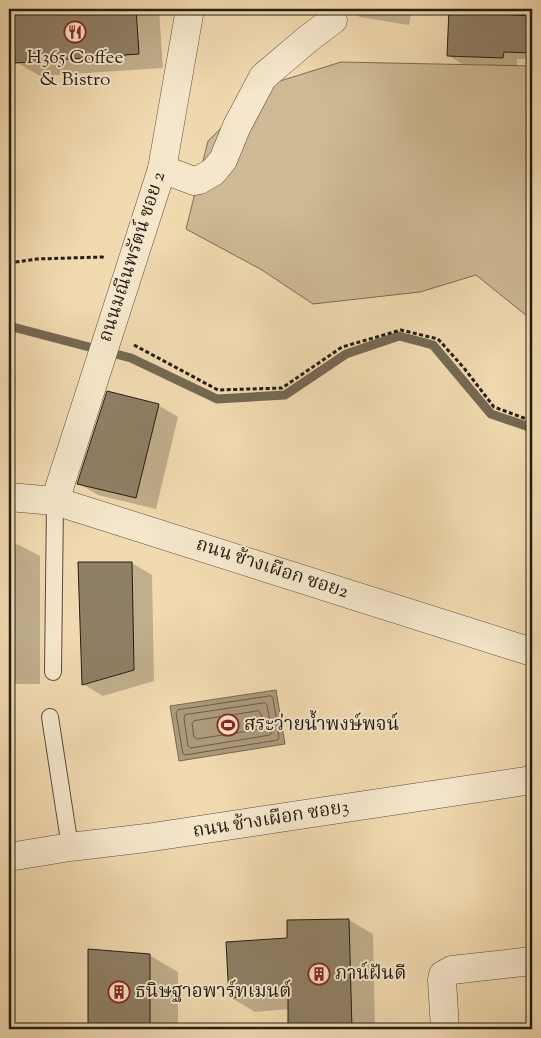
<svg xmlns="http://www.w3.org/2000/svg" width="541" height="1038" font-family="'Sorts Mill Goudy','Noto Serif Thai',serif">
  <style>
    .green { fill: #ceba95; stroke: #7a6c54 }
    .water { fill: #ac9a7b; stroke: #766852 }
    .shadow { fill: #0003 }
    .lines { fill: none; stroke-linecap: round; stroke-linejoin: round }
    .shore { stroke: #685c48; stroke-width: 1 }
    .stream { stroke: #766852; stroke-width: 9 }
    .building { fill: #8f7f65; stroke: #251d14 }
    .lane-casing { stroke: #584c3b; stroke-width: 18 }
    .street-casing { stroke: #584c3b; stroke-width: 29 }
    .path { stroke: #251d14; stroke-width: 3; stroke-dasharray: 4 2.5; stroke-linecap: butt }
    .lane { stroke: #f6e7cc; stroke-width: 16 }
    .street { stroke: #f6e7cc; stroke-width: 28 }
    .labels { text-anchor: middle; dominant-baseline: central; stroke-width: 4; stroke-linejoin: round; paint-order: stroke }
    .poi-label { font-size: 19px; fill: #251d14; stroke: #f6e7cc; text-anchor: start }
    .street-label { font-size: 19px; fill: #251d14; stroke: #f6e7cc }
  </style>
  <rect width="100%" height="100%" fill="#f1dab0"/>
  <filter id="stains"><feTurbulence type="fractalNoise" baseFrequency=".004" numOctaves="4"/><feColorMatrix values="0 0 0 0 .2 0 0 0 0 .09 0 0 0 0 .02 0 0 0 .5 -.17"/></filter>
  <radialGradient id="worn" r=".72"><stop offset=".6" stop-color="#630" stop-opacity="0"/><stop offset="1" stop-color="#630" stop-opacity=".3"/></radialGradient>
  <!-- green -->
  <polygon class="green" points="341,62 532,66 532,320 476,275 420,292 313,304 262,270 186,229 208,141 264,86"/>
  <!-- water -->
  <polygon class="water" points="276,690 285,744 179,761 170,706"/>
  <!-- shadow -->
  <g class="shadow">
    <polygon points="12,9 159,9 163,68 40,76 16,62"/>
    <polygon points="328,9 412,9 409,25 360,17 352,12"/>
    <polygon points="443,9 532,9 532,59 517,59 517,66 462,64 448,55 450,16 443,12"/>
    <polygon points="158,405 178,417 156,509 98,495 78,483"/>
    <polygon points="9,543 19,545 40,556 40,684 9,684"/>
    <polygon points="132,563 152,575 154,681 103,696 83,684"/>
    <polygon points="349,920 373,934 375,1029 290,1029 289,1009 255,1012 230,997 288,939"/>
    <polygon points="89,951 149,955 178,972 178,1029 89,1029"/>
  </g>
  <g class="lines">
    <!-- shore -->
    <g class="shore">
      <polygon points="271,696 273,698 279,737 278,740 185,755 183,754 176,713 178,710"/>
      <polygon points="265,703 267,705 272,732 270,735 191,748 188,746 184,718 185,715"/>
      <path d="M259,711C262,714 264,725 261,729L197,739L194,737L192,724L194,721Z"/>
    </g>
    <!-- stream -->
    <polyline class="stream" points="9,326 131,358 217,399 285,395 346,354 399,336 433,345 491,414 532,428"/>
  </g>
  <!-- building -->
  <g class="building">
    <polygon points="11,9 136,9 139,54 15,63"/>
    <polygon points="449,9 498,9 498,14 532,16 532,53 504,52 503,58 447,56"/>
    <polygon points="107,391 159,404 136,498 77,484"/>
    <polygon points="78,562 132,562 134,670 82,685"/>
    <polygon points="349,919 352,1029 288,1029 288,994 229,998 226,942 287,938 287,920"/>
    <polygon points="88,949 150,954 150,1029 88,1029"/>
  </g>
  <g class="lines">
    <!-- lane casing -->
    <g class="lane-casing">
      <g id="lane">
        <polyline points="53,672 55,501"/>
        <polyline points="50,717 70,847"/>
      </g>
    </g>
    <!-- street casing -->
    <g class="street-casing">
      <g id="street">
        <polyline points="162,169 194,181 199,180 213,172 223,160 237,126 263,77 309,38 333,20"/>
        <polyline points="9,497 55,501 532,652"/>
        <polyline points="55,501 162,169 190,9"/>
        <polyline points="9,857 70,847 146,838 532,780"/>
        <polyline points="445,1029 442,980 443,975 452,970 532,961"/>
      </g>
    </g>
    <!-- path -->
    <g class="path">
      <polyline points="9,263 37,259 102,257 105,258"/>
      <polyline points="134,345 218,390 282,388 342,347 401,330 438,339 464,368 494,407 532,421"/>
    </g>
    <!-- lane -->
    <use href="#lane" class="lane"/>
    <!-- street -->
    <use href="#street" class="street"/>
  </g>
  <!-- icons -->
  <defs>
    <g id="restaurant-ring" transform="scale(1.125)"><circle r="9.5" fill="#f6e7cc" stroke="#8f2418" stroke-width="1.5"/><path d="M-5-6h1v4h1v-4h1v4h1v-4h1v5L-1.5 .5V6h-2V.5L-5-1ZM5-6V6H3V1.5H1.5Q1.5-4 5-6Z" fill="#8f2418"/></g>
    <g id="stadium-ring" transform="scale(1.125)"><circle r="9.5" fill="#f6e7cc" stroke="#8f2418" stroke-width="1.5"/><path d="M0-5a6.5 5 0 1 0 0 10a6.5 5 0 1 0 0-10ZM-3.5-1.8h7v3.6h-7Z" fill="#8f2418"/></g>
    <g id="building-ring" transform="scale(1.125)"><circle r="9.5" fill="#f6e7cc" stroke="#8f2418" stroke-width="1.5"/><path d="M-4-6H4V6H1V3H-1V6H-4ZM-2.5-4.3h1.7v1.8h-1.7ZM.8-4.3h1.7v1.8H.8ZM-2.5-1h1.7V.8h-1.7ZM.8-1h1.7V.8H.8Z" fill="#8f2418"/></g>
  </defs>
  <g fill-rule="evenodd">
    <use href="#restaurant-ring" x="75" y="32"/>
    <use href="#stadium-ring" x="228" y="725"/>
    <use href="#building-ring" x="319" y="974"/>
    <use href="#building-ring" x="119" y="992"/>
  </g>
  <g class="labels">
    <!-- poi labels -->
    <g class="poi-label">
      <text x="75" y="58" text-anchor="middle">H365 Coffee<tspan x="75" dy="22">&amp; Bistro</tspan></text>
      <text x="244" y="725">สระว่ายน้ำพงษ์พจน์</text>
      <text x="335" y="974">ภาน์ฝันดี</text>
      <text x="135" y="992">ธนิษฐาอพาร์ทเมนต์</text>
    </g>
    <!-- street labels -->
    <g class="street-label">
      <text transform="translate(133 257) rotate(-72)">ถนนมณีนพรัตน์ ซอย 2</text>
      <text transform="translate(272 569) rotate(18)">ถนน ช้างเผือก ซอย2</text>
      <text transform="translate(271 820) rotate(-9)">ถนน ช้างเผือก ซอย3</text>
    </g>
  </g>
  <!-- margin -->
  <rect width="541" height="1038" fill="none" stroke="#f1dab0" stroke-width="30"/>
  <rect x="10" y="10" width="521" height="1018" fill="none" stroke="#251d14" stroke-width="2.5"/>
  <rect x="15" y="15" width="511" height="1008" fill="none" stroke="#251d14"/>
  <rect width="100%" height="100%" filter="url(#stains)"/>
  <rect width="100%" height="100%" fill="url(#worn)"/>
</svg>
